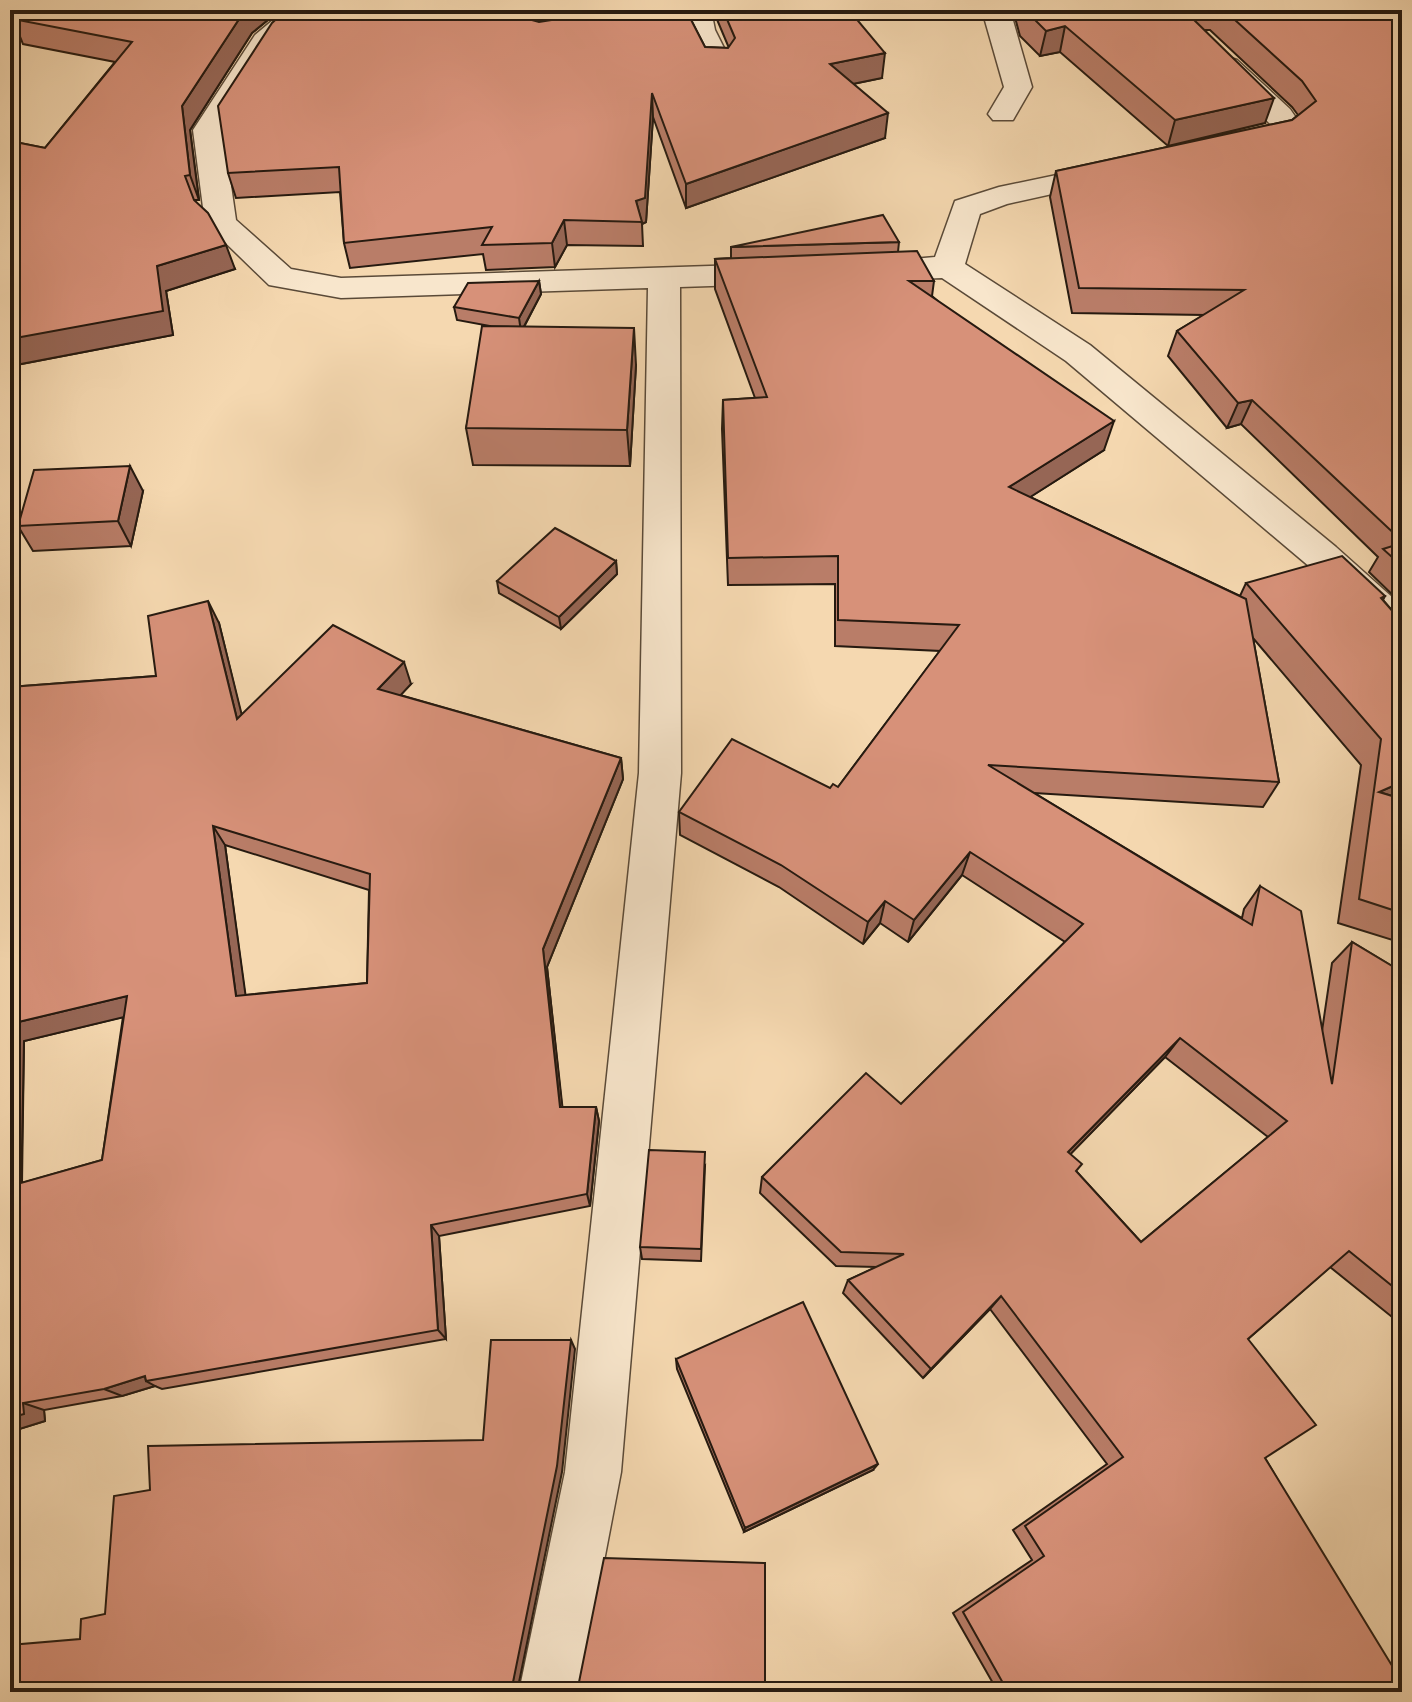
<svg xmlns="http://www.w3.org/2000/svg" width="1412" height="1702" font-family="Vollkorn,serif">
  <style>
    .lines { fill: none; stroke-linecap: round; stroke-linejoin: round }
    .minor-casing { stroke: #5a4a38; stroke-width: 3 }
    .minor { fill: #f8e6cc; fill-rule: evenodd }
    .wall { fill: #b97d68; stroke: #261a10; stroke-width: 2; fill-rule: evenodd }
    .shaded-wall { fill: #966655; stroke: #261a10; stroke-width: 2 }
    .building { fill: #d79179; stroke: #261a10; stroke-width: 2; fill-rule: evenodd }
  </style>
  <rect width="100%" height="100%" fill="#f5d8b0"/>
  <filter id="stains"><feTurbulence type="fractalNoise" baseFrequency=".0025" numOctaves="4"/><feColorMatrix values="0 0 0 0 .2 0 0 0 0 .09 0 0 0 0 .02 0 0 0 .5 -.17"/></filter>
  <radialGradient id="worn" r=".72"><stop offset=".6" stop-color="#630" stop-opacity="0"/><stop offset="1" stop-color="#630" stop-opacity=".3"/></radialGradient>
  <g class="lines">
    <!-- minor casing -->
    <g class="minor-casing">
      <g id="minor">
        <polygon points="285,10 316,10 276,46 223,130 236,220 291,269 341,278 775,264 786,267 791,274 786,281 775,284 680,287 681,773 621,1472 579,1692 519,1692 565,1472 639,773 648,288 341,298 269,285 205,223 193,130 255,35"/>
        <path d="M507,10H535L555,37L551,43C526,49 517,29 507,10Z"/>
        <polygon points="683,10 711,10 715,30 732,64 728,70 708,70 687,30"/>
        <polygon points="982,10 1010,10 1032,87 1013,120 993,120 988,114 1004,87"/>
        <path d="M1227,57L1237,60L1290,109L1303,128C1290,146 1248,155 1227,150L1223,144L1227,138L1271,125L1213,66L1217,60Z"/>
        <polygon points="1109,164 1120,167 1124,173 1120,179 1007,204 980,214 965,264 1090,345 1336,547 1402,606 1402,644 1388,640 1310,567 1066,361 942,278 868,281 857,278 852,271 857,264 935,257 955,201 999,187"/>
      </g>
    </g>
    <!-- minor -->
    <use href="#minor" class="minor"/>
  </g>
  <!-- wall -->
  <g class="wall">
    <polygon points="26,10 280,10 252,33 190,130 199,200 194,200 235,269 166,291 173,335 11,366 10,368 10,141 45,148 115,62 23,44 13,19"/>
    <polygon points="537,10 686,10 705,47 729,48 713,10 849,10 882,78 853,84 885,138 686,208 653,117 646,222 642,224 643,246 567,245 555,267 486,270 483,254 350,268 344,243 340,192 236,198 228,173 525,18 539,22 546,21"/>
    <polygon points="1013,10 1402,10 1402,604 1369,572 1378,557 1241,424 1227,428 1168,356 1177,331 1204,315 1072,313 1050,197 1056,171 1292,120 1298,115 1292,107 1210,30 1205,30 1265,123 1168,146 1060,52 1040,56 1020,36"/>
    <path d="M899,242L898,252L934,281L932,296L1104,450L1030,497L1240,596L1246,583L1385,596L1383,600L1402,622V943L1338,923L1361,765L1253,638L1279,782L1263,807L1034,793L1242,918L1244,909L1260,886L1322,1031L1332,963L1352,942L1402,972V1325L1330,1267L1248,1339L1265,1458L1402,1692H998L953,1613L1032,1560L1013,1530L1107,1464L990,1309L923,1378L843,1293L848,1280L877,1267L836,1266L760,1193L762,1177L901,1104L1065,942L962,875L908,942L880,923L863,944L779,887L680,835L679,812L838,787L940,651L835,646V584L728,585L722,429L723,400L755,398L715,289V259L731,258V247ZM1165,1057L1268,1137L1141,1242L1076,1171L1070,1154Z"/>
    <polygon points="539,281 541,294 524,327 636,365 630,466 473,465 466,428 490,326 457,320 454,307"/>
    <polygon points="143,491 131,546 33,551 18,526"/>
    <polygon points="616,561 617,574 561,629 499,593 497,581"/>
    <path d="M219,623L241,714L411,684L400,695L621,758L623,779L547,967L562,1107H596L599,1121L590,1206L439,1236L446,1339L162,1389L155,1386L122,1396L44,1410L45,1421L10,1432V687L156,676ZM225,845L369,890L367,983L245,995ZM123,1017L102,1160L22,1183L24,1041Z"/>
    <polygon points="705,1166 701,1261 642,1259 640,1247"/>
    <polygon points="676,1359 873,1470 744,1532 677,1369"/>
  </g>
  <!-- shaded-wall -->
  <g class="shaded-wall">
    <polygon points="245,10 280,10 252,33 190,130 199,200 190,175 182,106"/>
    <polygon points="1065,26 1060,52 1040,56 1046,31"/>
    <polygon points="885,53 882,78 828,89 830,64"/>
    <polygon points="652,93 653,117 646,222 642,224 636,201"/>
    <polygon points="1274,98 1265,123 1168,146 1175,120"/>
    <polygon points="888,113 885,138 686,208 686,184"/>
    <polygon points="564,220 567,245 555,267 552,243"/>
    <polygon points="226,245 235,269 166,291 173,335 11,366 10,368 10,339 157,266"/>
    <polygon points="539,281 541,294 521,332 519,318"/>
    <polygon points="634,328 636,365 630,466 627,430"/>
    <polygon points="1252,400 1241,424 1227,428 1238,403"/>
    <polygon points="1114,421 1104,450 1002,515 1009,487"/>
    <polygon points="130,466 143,491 131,546 118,521"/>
    <polygon points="616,561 617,574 561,629 559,617"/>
    <polygon points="208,601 219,623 248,740 237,719"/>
    <polygon points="404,662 411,684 386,711 378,689"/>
    <polygon points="621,758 623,779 547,967 564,1121 560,1107 543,949"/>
    <polygon points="1402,782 1402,799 1379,792"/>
    <polygon points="213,826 225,845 248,1013 236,996"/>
    <polygon points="970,852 962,875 908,942 914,920"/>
    <polygon points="885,901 880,923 863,944 868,922"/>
    <polygon points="127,996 141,1013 24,1041 21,1201 10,1194 10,1024"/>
    <polygon points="1180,1038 1165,1057 1056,1169 1068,1152"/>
    <polygon points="596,1107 599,1121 590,1206 587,1194"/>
    <polygon points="431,1225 439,1236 446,1339 438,1330"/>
    <polygon points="1001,1296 990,1309 923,1378 931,1369"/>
    <polygon points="571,1340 575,1349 562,1472 517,1692 511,1692"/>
    <polygon points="145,1376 146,1381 155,1386 122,1396 104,1389"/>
    <polygon points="23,1403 44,1410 45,1421 10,1432 10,1418"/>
    <polygon points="878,1464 873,1470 744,1532 745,1528"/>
  </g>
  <!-- building -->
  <g class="building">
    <polygon points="26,10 245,10 182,106 190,175 185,176 194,200 208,213 226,245 157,266 163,311 10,339 10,141 45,148 132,42 13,19"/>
    <polygon points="286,10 516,10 525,18 539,22 551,20 556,12 554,10 686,10 705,47 728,48 735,38 723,10 849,10 885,53 830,64 888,113 686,184 652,93 645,198 636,201 642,222 564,220 552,243 482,245 492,227 344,243 339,167 228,173 218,106 272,23"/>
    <polygon points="1025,10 1192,10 1189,15 1274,98 1175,120 1065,26 1046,31"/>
    <polygon points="1224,10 1402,10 1402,239 1400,239 1402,241 1402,541 1252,400 1238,403 1177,331 1244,290 1079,288 1056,171 1292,120 1316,101 1302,81"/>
    <polygon points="883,215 899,242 731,247"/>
    <path d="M917,251L934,281H909L1114,421L1009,487L1246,599L1279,782L988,765L1252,925L1260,886L1301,911L1332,1084L1352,942L1402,972V1294L1349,1251L1248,1339L1316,1425L1265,1458L1402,1682V1692H1008L963,1612L1044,1556L1025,1526L1123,1457L1001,1296L931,1369L848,1280L904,1254L841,1252L762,1177L866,1073L901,1104L1083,924L970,852L914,920L885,901L868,922L781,865L679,812L732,739L830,788L833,784L838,787L959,625L838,620V556L728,558L723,400L767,397L715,259ZM1180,1038L1287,1121L1141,1242L1076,1171L1082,1164L1068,1152Z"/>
    <polygon points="539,281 519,318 454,307 468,283"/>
    <polygon points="482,326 634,328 627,430 466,428"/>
    <polygon points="130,466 118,521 18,526 34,470"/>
    <polygon points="555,528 616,561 559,617 497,581"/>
    <polygon points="1402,543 1402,566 1383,549"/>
    <polygon points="1342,556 1385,596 1381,598 1402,622 1402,782 1379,792 1402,799 1402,913 1359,899 1381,739 1246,583"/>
    <path d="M208,601L237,719L333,625L404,662L378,689L621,758L543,949L560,1107H596L587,1194L431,1225L438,1330L146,1381L145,1376L104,1389L23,1403L24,1414L10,1418V1186L102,1160L127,996L10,1024V687L156,676L148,616ZM213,826L370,874L367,983L236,996Z"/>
    <polygon points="649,1150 705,1152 701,1249 640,1247"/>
    <polygon points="803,1302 878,1464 745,1528 676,1359"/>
    <polygon points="491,1340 571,1340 557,1466 511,1692 10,1692 10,1645 80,1639 81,1619 105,1614 114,1496 150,1490 148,1446 483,1440"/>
    <polygon points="604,1558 765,1563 765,1692 577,1692"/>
  </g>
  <!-- margin -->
  <rect width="1412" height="1702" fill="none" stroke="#f5d8b0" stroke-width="40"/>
  <rect x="12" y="12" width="1388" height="1678" fill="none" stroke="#261a10" stroke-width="4"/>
  <rect x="20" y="20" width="1372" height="1662" fill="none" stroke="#261a10" stroke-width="2"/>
  <rect width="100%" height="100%" filter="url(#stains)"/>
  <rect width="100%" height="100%" fill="url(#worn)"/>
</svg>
